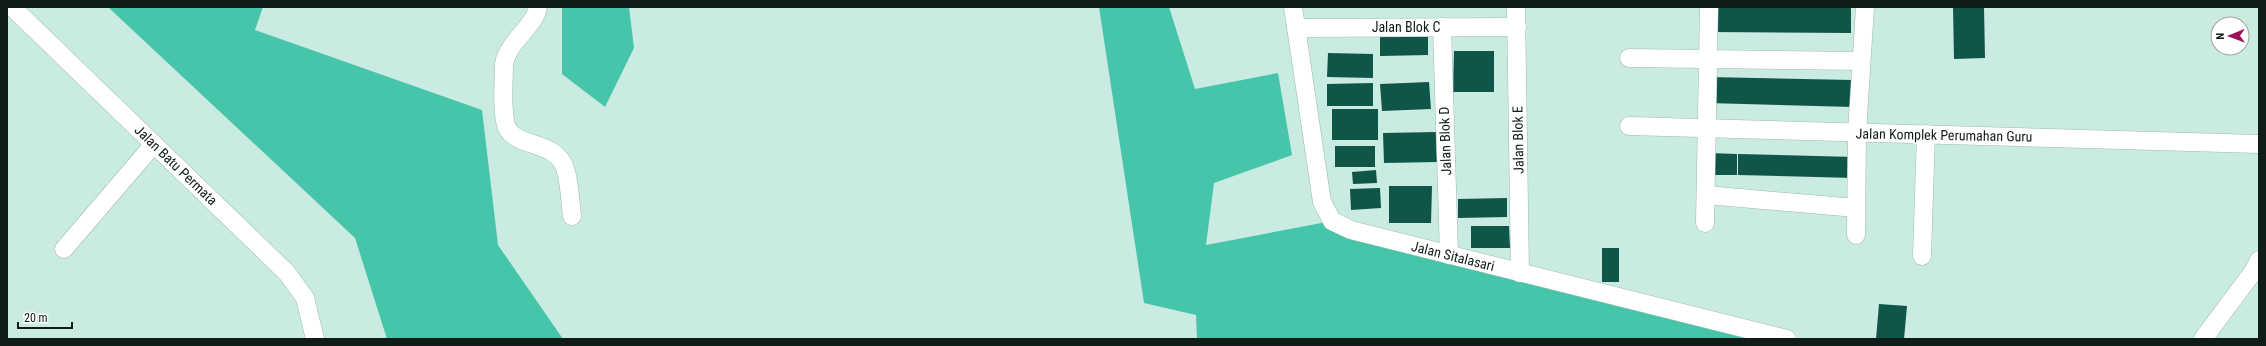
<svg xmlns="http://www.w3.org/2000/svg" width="2266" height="346" font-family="'Roboto Condensed',sans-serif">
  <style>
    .forest { fill: #47c5ab }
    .building { fill: #0f5648 }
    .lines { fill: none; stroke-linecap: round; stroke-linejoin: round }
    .street-casing { stroke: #9bbbb2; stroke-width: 19 }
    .street { stroke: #fff; stroke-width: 18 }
    .labels { text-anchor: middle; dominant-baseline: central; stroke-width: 4; stroke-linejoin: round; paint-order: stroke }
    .street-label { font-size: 14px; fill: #101c19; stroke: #fff }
  </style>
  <rect width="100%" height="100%" fill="#caebe1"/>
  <!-- forest -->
  <g class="forest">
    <polygon points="108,7 263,7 255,30 482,110 498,245 563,339 387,339 355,238"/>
    <polygon points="562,7 629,7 634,48 605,107 562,74"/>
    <polygon points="1099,7 1169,7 1195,89 1278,73 1292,155 1214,183 1206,245 1332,221 1750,330 1750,339 1197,339 1196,315 1144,303"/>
  </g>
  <!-- building -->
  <g class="building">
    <polygon points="1709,7 1851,7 1851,33 1709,32"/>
    <polygon points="1953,7 1984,7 1985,58 1954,59"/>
    <polygon points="1428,32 1428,55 1380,56 1380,33"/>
    <polygon points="1454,51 1494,51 1494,92 1453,92"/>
    <polygon points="1328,53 1373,54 1373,78 1327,77"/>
    <polygon points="1708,77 1853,80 1853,107 1708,103"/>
    <polygon points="1429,82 1431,109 1382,111 1380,84"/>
    <polygon points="1373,83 1373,106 1327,106 1327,84"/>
    <rect x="1332" y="109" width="46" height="31"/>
    <polygon points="1436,132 1437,162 1384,163 1383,133"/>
    <rect x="1335" y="146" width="40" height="21"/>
    <polygon points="1708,153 1737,154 1737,175 1708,175"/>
    <polygon points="1738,154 1855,157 1854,178 1738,175"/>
    <polygon points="1376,170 1377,183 1353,184 1352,172"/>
    <polygon points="1389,186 1432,186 1431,223 1389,223"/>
    <polygon points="1380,188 1381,208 1351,210 1350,189"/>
    <polygon points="1507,198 1507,217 1458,218 1458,199"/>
    <polygon points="1471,226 1509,226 1510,248 1471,248"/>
    <rect x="1602" y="248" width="17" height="34"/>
    <polygon points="1879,304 1907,306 1904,339 1876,339"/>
  </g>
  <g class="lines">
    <!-- street casing -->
    <g class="street-casing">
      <g id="street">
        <polyline points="12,7 287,273 305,298 315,339"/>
        <path d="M538,7C536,25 508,41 504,64C504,80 501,113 507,128C517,148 555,140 565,168C570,183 570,201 572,216"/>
        <polyline points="1293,7 1322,202 1332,221 1351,230 1787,339"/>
        <polyline points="1516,7 1520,273"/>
        <polyline points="1442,27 1449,255"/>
        <polyline points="1296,28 1517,27"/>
        <polyline points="1629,58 1861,61"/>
        <polyline points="1629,126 2259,144"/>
        <polyline points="1706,195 1856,208"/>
        <polyline points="1705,223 1709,7"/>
        <polyline points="1856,235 1857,133 1865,7"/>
        <polyline points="64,249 154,144"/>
        <polyline points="1922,256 1926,134"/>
        <polyline points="2203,339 2253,272 2259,260"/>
      </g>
    </g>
    <!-- street -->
    <use href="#street" class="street"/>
  </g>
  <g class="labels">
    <!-- street labels -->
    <g class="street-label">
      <text x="1406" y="27">Jalan Blok C</text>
      <text transform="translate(1944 135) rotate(1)">Jalan Komplek Perumahan Guru</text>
      <text transform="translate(1518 140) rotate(-91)">Jalan Blok E</text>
      <text transform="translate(1445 141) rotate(-92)">Jalan Blok D</text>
      <text transform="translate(176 165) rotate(44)">Jalan Batu Permata</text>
      <text transform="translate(1453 256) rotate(14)">Jalan Sitalasari</text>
    </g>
  </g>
  <!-- border -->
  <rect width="2266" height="346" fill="none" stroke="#101c19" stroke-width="16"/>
  <!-- north arrow -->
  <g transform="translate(2230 36) rotate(269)"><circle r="19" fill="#ffffff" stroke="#9fa4a3"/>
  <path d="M0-3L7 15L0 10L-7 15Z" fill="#9d0e5a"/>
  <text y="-6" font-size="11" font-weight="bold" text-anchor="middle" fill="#101c19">N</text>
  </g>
  <!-- scale -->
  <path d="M18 322v6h54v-6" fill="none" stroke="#101c19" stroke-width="2"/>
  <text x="24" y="322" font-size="12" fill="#101c19" stroke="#ffffff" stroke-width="3" paint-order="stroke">20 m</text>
</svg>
